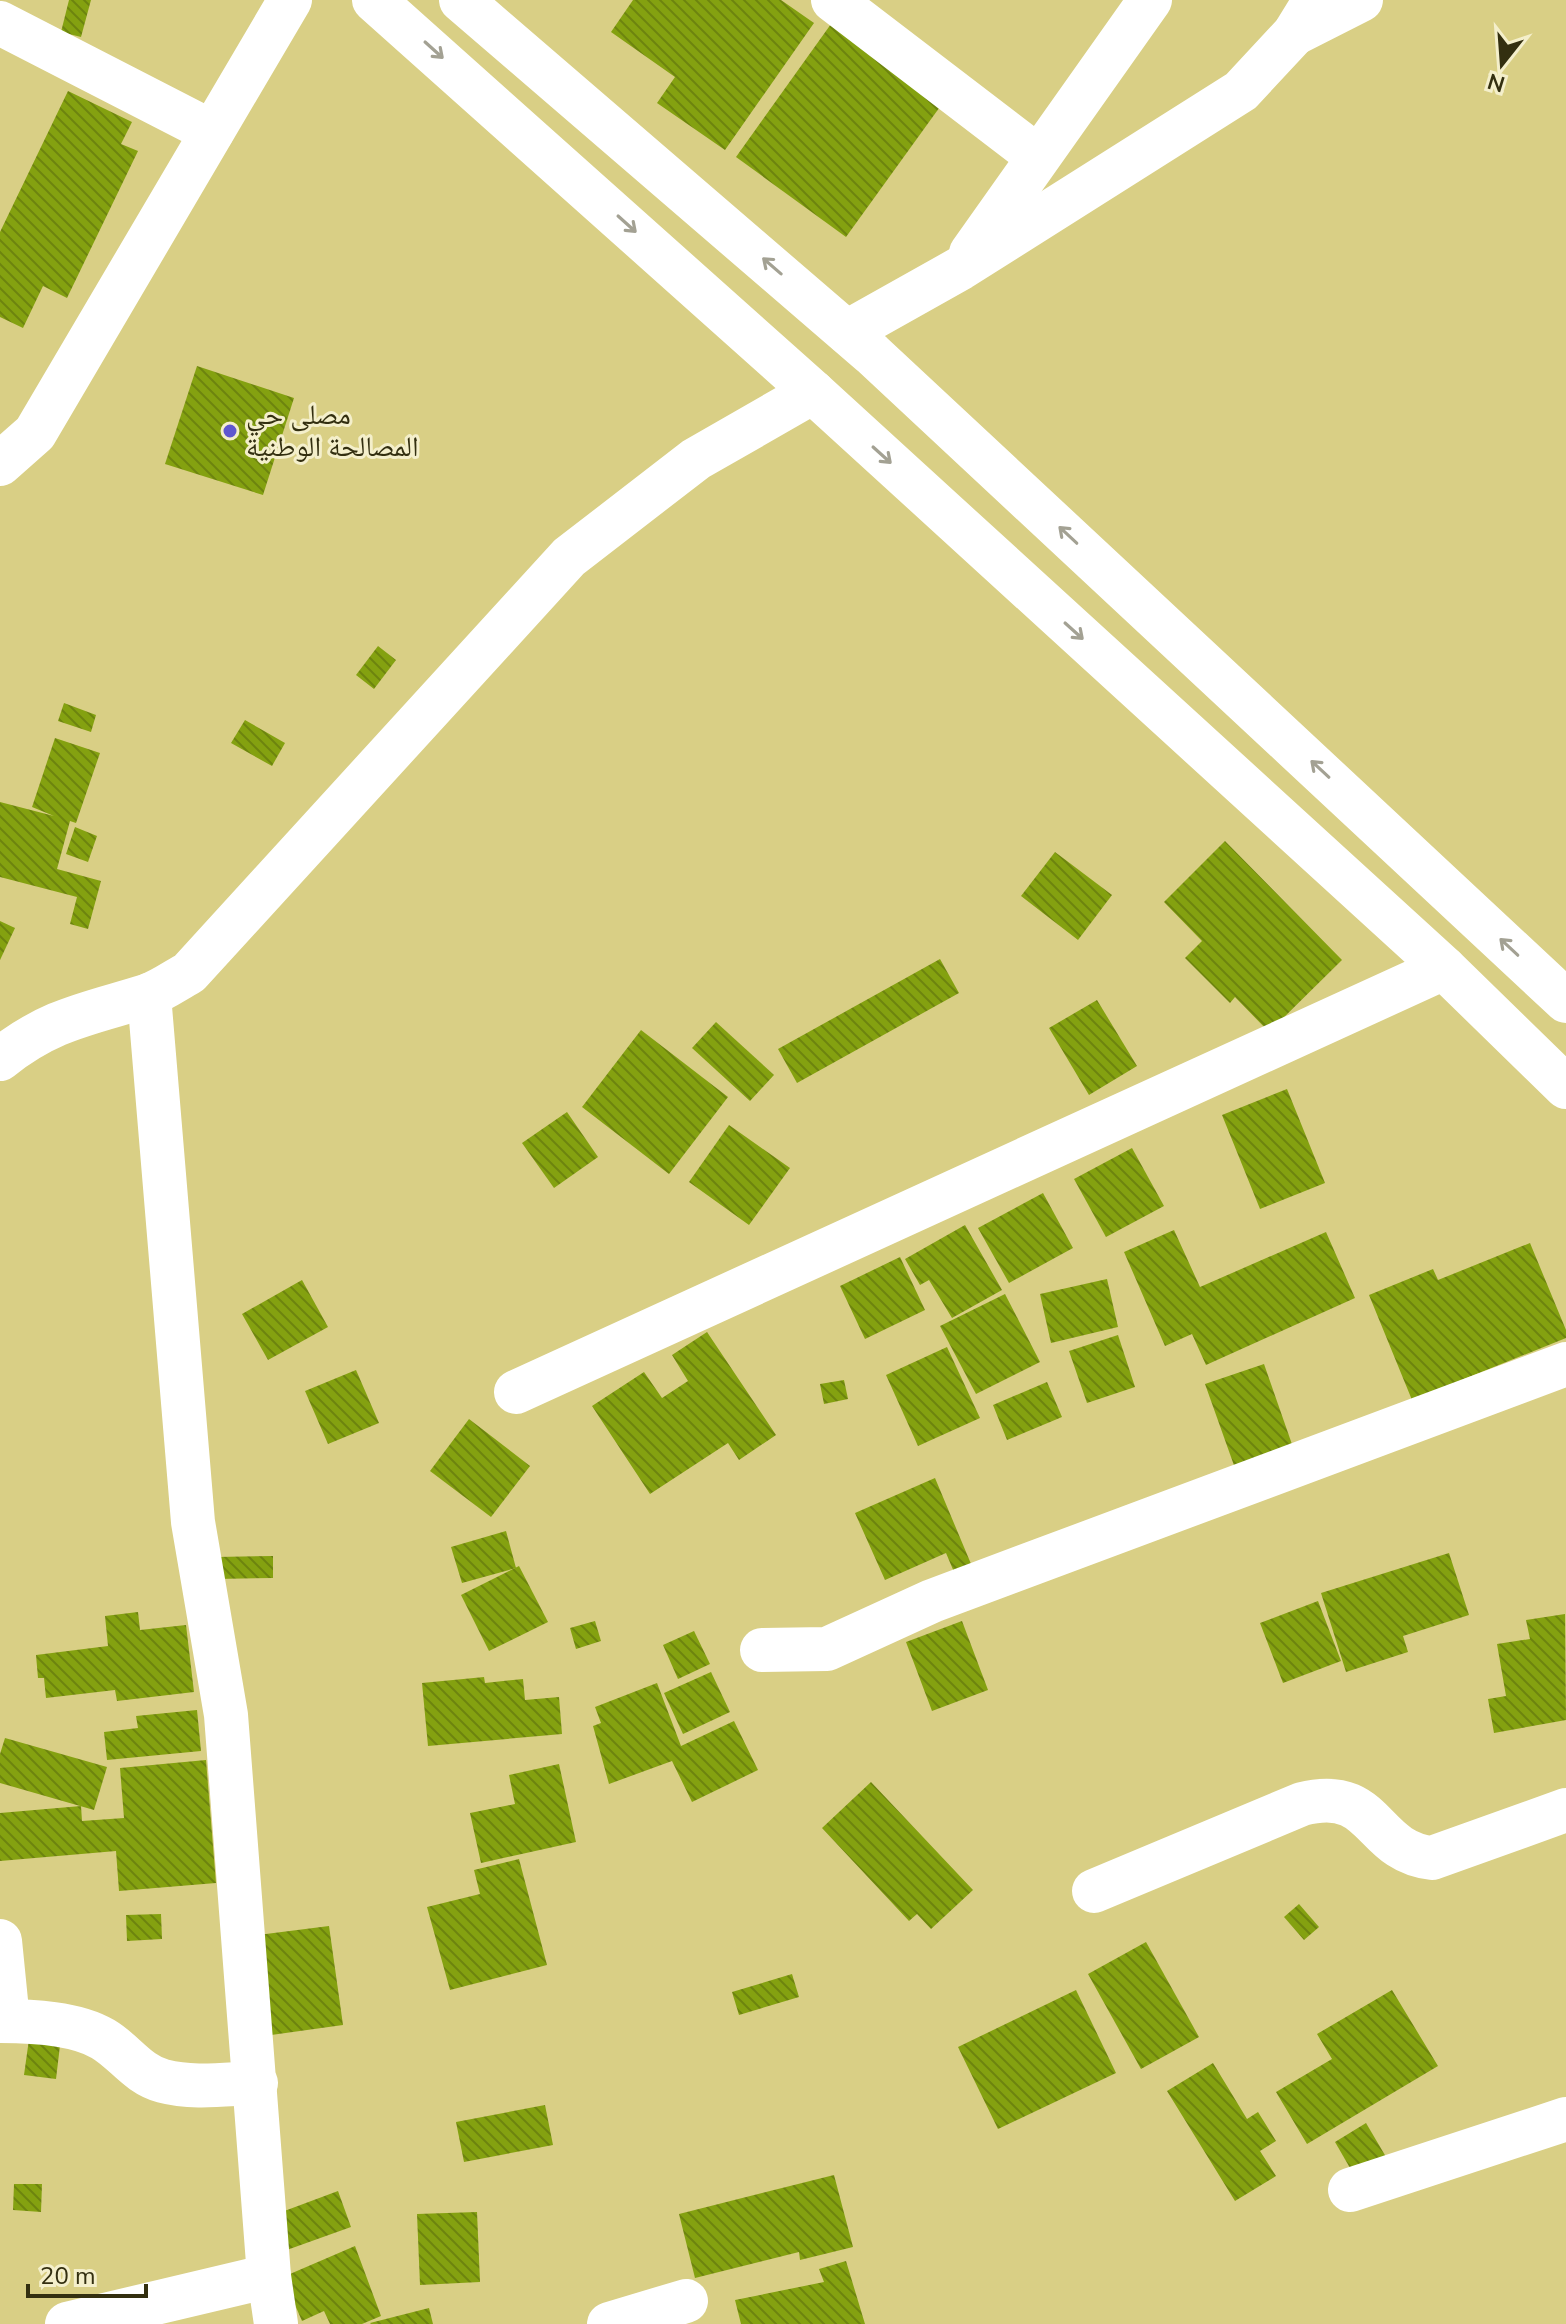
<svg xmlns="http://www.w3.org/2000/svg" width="1566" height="2324" font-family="'Nunito Sans','Noto Naskh Arabic',sans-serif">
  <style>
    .building { fill: url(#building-back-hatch) }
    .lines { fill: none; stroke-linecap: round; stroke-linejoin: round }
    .minor { stroke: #fff; stroke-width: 44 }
    .primary { stroke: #fff; stroke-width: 44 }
    .oneway { stroke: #a3a193 }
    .poi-dot { fill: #5f57cf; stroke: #f4efcb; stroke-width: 3 }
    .labels { text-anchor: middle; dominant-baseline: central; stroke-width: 6; stroke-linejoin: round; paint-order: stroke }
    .poi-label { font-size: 28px; fill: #332f10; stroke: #f4efcb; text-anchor: start }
  </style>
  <defs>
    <pattern id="building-back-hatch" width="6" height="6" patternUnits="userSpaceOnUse" patternTransform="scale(2)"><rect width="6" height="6" fill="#84a110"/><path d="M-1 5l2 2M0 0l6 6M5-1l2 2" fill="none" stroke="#6d840e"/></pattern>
  </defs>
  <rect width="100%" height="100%" fill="#d9cf85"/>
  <!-- building -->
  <g class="building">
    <polygon points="69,0 91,0 81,37 61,32"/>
    <polygon points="633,0 781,0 814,23 725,150 657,103 675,77 611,32"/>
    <polygon points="831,24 942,104 846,237 736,157"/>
    <polygon points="68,91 132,122 121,144 138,151 67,298 43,286 23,328 0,317 0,232"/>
    <polygon points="197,366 294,398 263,495 165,464"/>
    <polygon points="378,646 396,660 374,689 356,675"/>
    <polygon points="64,703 96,715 91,732 58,721"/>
    <polygon points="245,720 285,743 272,766 231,743"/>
    <polygon points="55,738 100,753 76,823 70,821 57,869 101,881 88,929 70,924 77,897 0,877 0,802 54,816 32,807"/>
    <polygon points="75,827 97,836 88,862 66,854"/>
    <polygon points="1225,841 1342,960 1269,1032 1235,997 1230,1003 1185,958 1202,941 1164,902"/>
    <polygon points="1055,852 1112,895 1078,940 1021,896"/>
    <polygon points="0,921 15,928 0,960"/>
    <polygon points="940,959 959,993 797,1083 778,1049"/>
    <polygon points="1097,1000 1137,1066 1089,1095 1049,1028"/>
    <polygon points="716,1022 774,1075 750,1101 692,1048"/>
    <polygon points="641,1030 728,1097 669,1174 582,1107"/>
    <polygon points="1287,1089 1325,1183 1260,1209 1222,1115"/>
    <polygon points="567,1112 598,1157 554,1188 522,1143"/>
    <polygon points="729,1125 790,1168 749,1225 689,1182"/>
    <polygon points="1132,1148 1164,1206 1106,1237 1074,1179"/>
    <polygon points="1043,1193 1073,1248 1009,1283 978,1228"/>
    <polygon points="965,1225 1002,1290 952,1318 929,1280 920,1285 905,1259"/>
    <polygon points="1174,1230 1200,1287 1326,1232 1355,1298 1206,1365 1192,1334 1165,1346 1124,1252"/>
    <polygon points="1530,1243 1566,1330 1566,1338 1412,1400 1369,1295 1433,1269 1438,1280"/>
    <polygon points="900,1257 925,1310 865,1339 840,1286"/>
    <polygon points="1107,1279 1118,1327 1051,1343 1040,1294"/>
    <polygon points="302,1280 328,1327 268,1360 242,1314"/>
    <polygon points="1005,1294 1040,1362 976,1394 940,1326"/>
    <polygon points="707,1332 776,1435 739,1460 728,1443 650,1494 592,1406 644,1372 662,1398 688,1381 672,1355"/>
    <polygon points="1118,1335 1135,1387 1087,1403 1069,1351"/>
    <polygon points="947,1347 980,1418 918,1446 886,1375"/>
    <polygon points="1264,1364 1294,1450 1236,1471 1205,1384"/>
    <polygon points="356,1370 379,1423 328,1444 305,1391"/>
    <polygon points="844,1380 848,1399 824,1404 820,1384"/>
    <polygon points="1047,1382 1062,1417 1007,1440 993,1405"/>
    <polygon points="469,1419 530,1466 491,1517 430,1471"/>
    <polygon points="935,1478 974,1571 957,1579 946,1553 885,1580 855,1513"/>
    <polygon points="506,1531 516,1568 462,1583 451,1547"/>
    <polygon points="1449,1553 1469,1615 1403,1636 1408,1652 1346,1672 1321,1593"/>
    <polygon points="273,1556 273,1578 216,1579 216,1557"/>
    <polygon points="519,1566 548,1622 489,1651 461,1595"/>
    <polygon points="1318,1601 1341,1661 1283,1683 1260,1623"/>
    <polygon points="138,1612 140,1630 186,1625 194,1692 117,1701 115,1690 46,1698 44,1678 38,1678 36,1655 108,1646 105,1616"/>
    <polygon points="1565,1614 1566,1720 1494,1733 1488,1699 1506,1696 1497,1644 1530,1639 1526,1620"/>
    <polygon points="595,1621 601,1641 576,1649 570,1628"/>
    <polygon points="962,1621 988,1690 932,1711 906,1642"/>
    <polygon points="694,1631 710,1664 678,1679 663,1645"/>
    <polygon points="711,1672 730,1712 683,1734 664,1693"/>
    <polygon points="484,1677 485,1683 523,1679 525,1700 559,1697 562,1734 428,1746 422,1683"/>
    <polygon points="657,1683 681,1746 734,1721 758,1770 692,1802 672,1761 609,1784 593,1726 601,1723 595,1707"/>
    <polygon points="197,1710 201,1751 107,1760 104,1732 138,1728 136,1716"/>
    <polygon points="5,1738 107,1767 94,1810 0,1783 0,1754"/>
    <polygon points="206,1760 216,1883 119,1891 116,1851 0,1861 0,1813 81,1806 82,1821 124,1818 120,1768"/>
    <polygon points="559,1764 576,1842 481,1863 470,1813 515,1804 509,1775"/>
    <polygon points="871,1782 973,1890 931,1929 917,1914 909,1921 822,1828"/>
    <polygon points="519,1859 547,1965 450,1990 427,1907 480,1894 474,1870"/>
    <polygon points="1299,1904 1319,1927 1304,1940 1284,1917"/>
    <polygon points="161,1914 162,1939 127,1941 126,1915"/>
    <polygon points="329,1926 343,2025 264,2036 250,1936"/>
    <polygon points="1146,1942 1199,2037 1141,2069 1088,1974"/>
    <polygon points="792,1974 799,1997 739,2015 732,1992"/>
    <polygon points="1076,1990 1116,2073 998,2129 958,2047"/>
    <polygon points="1392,1990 1438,2066 1307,2144 1276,2092 1332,2059 1317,2034"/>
    <polygon points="30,2032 61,2037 56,2079 24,2075"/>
    <polygon points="1213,2063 1247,2119 1258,2112 1276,2141 1260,2151 1276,2176 1235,2201 1167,2091"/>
    <polygon points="545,2105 553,2145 464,2162 456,2122"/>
    <polygon points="1366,2123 1389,2162 1357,2180 1335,2142"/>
    <polygon points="834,2175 853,2247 800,2260 799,2252 695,2278 679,2214"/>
    <polygon points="14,2184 42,2184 41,2212 13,2210"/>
    <polygon points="338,2191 351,2227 284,2251 271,2216"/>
    <polygon points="477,2212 480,2282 420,2285 417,2214"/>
    <polygon points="355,2246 381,2316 362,2324 330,2324 324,2311 302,2321 283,2277"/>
    <polygon points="846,2261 865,2324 741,2324 735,2300 824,2282 819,2269"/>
    <polygon points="429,2308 433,2324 371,2324 370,2323"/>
  </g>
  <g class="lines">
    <!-- minor -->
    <g class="minor">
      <polyline points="833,0 1037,156"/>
      <polyline points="0,23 212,132"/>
      <polyline points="1294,34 1361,0"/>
      <polyline points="971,253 1150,0"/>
      <polyline points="847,332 961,268 1241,91 1294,34 1315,0"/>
      <polyline points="0,464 35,433 290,0"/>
      <polyline points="149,995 193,1522 226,1715 269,2276 276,2324"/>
      <path d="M0,1059C50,1019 88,1014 146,996C161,991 176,980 189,973L569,557L696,459L813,392"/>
      <polyline points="516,1392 1444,968"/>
      <polyline points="762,1650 827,1649 932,1601 1566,1364"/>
      <path d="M1094,1891L1302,1804C1378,1785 1369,1851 1432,1858L1566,1810"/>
      <polyline points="0,1941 8,2021"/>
      <path d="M0,2021C32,2021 76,2023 103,2039C125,2052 137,2074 163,2081C193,2089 226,2084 256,2083"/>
      <polyline points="1350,2190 1566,2119"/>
      <polyline points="67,2324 269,2276"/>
      <polyline points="609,2324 686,2301"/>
    </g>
    <!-- primary -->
    <g class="primary">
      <polyline points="374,0 813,392 1444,968 1566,1087"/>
      <polyline points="461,0 872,354 1566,1001"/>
    </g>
  </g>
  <!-- one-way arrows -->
  <defs><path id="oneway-shaft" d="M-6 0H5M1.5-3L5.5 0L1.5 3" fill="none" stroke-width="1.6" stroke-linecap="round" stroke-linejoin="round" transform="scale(2)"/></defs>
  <g class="oneway">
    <use href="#oneway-shaft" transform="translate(434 50) rotate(42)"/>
    <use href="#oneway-shaft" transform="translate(627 224) rotate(42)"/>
    <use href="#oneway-shaft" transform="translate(772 266) rotate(-139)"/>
    <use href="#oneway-shaft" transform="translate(882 455) rotate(42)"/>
    <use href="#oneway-shaft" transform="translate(1068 535) rotate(-137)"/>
    <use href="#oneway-shaft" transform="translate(1074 631) rotate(42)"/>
    <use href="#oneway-shaft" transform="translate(1320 769) rotate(-137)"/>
    <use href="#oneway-shaft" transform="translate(1509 947) rotate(-137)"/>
  </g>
  <!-- markers -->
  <circle class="poi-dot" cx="230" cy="431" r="8"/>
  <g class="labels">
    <!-- poi labels -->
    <g class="poi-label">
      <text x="246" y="415">مصلى حي<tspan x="246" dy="32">المصالحة الوطنية</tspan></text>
    </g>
  </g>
  <!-- north arrow -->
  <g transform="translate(1502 64) rotate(197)" stroke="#f4efcb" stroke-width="6" paint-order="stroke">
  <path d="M0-6L14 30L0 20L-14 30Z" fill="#332f10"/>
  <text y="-12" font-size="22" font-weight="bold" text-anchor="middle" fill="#332f10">N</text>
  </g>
  <!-- scale -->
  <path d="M28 2284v12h118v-12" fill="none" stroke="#332f10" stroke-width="4"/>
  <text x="40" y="2284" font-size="24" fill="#332f10" stroke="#f4efcb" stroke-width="6" paint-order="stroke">20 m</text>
</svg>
